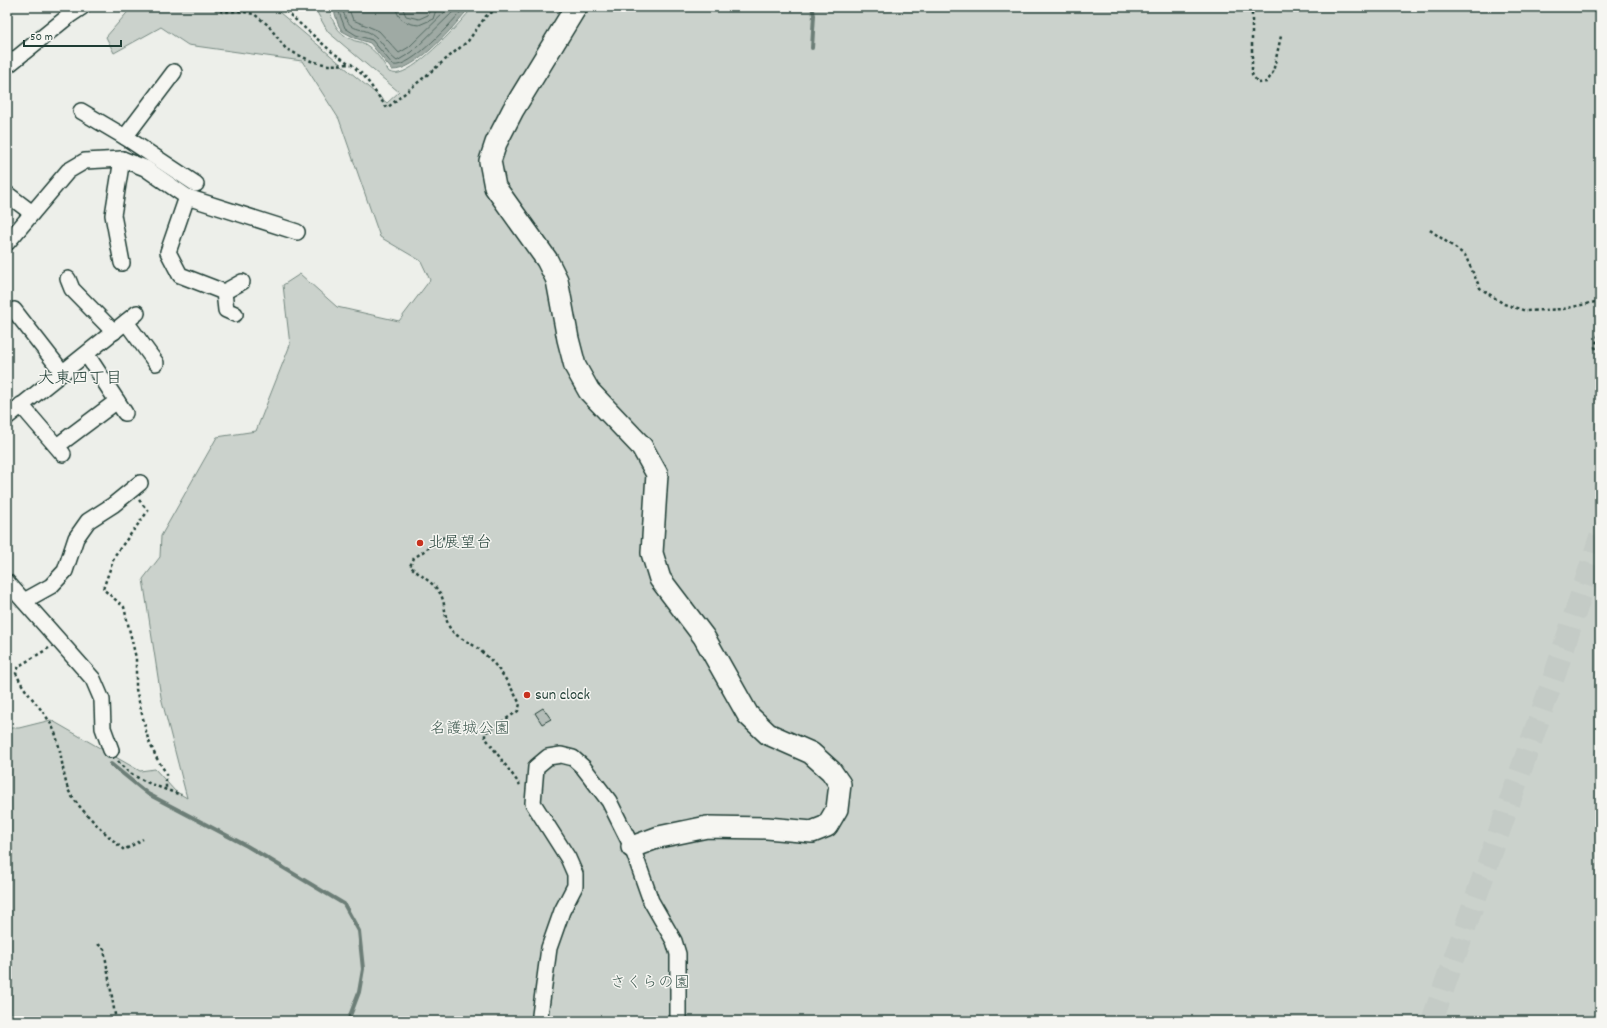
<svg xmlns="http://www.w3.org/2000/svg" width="1607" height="1028" font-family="Dekko,'Klee One',sans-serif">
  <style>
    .green { fill: #cbd2cc; stroke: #758880 }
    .water { fill: #9faaa4; stroke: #6c7e77 }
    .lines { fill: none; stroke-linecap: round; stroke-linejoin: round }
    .shore { stroke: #526961; stroke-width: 1 }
    .stream { stroke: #6c7e77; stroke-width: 4 }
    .building { fill: #b4bdb8; stroke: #1f3d34 }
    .highway-tunnel { stroke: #c4cbc6; stroke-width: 22; stroke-dasharray: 22 11; stroke-linecap: butt }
    .street-casing { stroke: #1f3d34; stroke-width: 18 }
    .secondary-casing { stroke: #1f3d34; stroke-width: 24 }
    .path { stroke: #1f3d34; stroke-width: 2.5; stroke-dasharray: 3 3; stroke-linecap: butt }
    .street { stroke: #f6f6f2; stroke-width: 15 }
    .secondary { stroke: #f6f6f2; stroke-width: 21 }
    .poi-dot { fill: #c8321e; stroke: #f6f6f2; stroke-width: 1.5 }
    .labels { text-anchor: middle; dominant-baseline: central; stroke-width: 3; stroke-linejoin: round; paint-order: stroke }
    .poi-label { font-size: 16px; fill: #1f3d34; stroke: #f6f6f2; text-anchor: start }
    .park-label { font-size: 16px; fill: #415b52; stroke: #f6f6f2 }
    .neighbourhood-label { font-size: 17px; fill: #1f3d34; stroke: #f6f6f2 }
  </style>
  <rect width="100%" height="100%" fill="#edefea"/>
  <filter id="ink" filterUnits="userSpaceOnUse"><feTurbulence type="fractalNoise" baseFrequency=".025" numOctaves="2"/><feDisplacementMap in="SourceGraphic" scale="8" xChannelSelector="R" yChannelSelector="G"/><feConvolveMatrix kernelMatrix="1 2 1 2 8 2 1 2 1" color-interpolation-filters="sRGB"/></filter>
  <g filter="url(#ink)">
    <!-- green -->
    <path class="green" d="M132,7H273L387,103L399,92L328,32L314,7H329C332,21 337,33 351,39C355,42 361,41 365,44C376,51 383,62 389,72C392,73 396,74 399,73C420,68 459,24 473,7H1600V1021H7V728H19L51,720L140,771L155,769L175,791L187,798L161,697L143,579L160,557L161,536L217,437L256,431L290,345L283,285L300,274L337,307L399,321L430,280L421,261L380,237L339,119L302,61L188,45L161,27L114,53L106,37Z"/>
    <!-- water -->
    <path class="water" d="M333,7H405L418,10L425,7H470C454,26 417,71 392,70L370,43L355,38L342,31L338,24Z"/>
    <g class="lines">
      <!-- shore -->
      <g class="shore">
        <path d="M337,7L345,28L356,35L372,40L393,65C411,69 453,21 465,7"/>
        <path d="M342,7C349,38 362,23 377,38C384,44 389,56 397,61L412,52L458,7"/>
        <polyline points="348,7 353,20 379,31 399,53 409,47 450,7"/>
        <path d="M396,7C397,20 407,24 419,25L433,19L437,7"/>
        <polyline points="402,7 406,16 419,19 428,15 431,7"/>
      </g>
      <!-- stream -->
      <g class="stream">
        <polyline points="812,7 814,15 812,48"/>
        <polyline points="111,764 148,794 247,846 344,904 359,931 363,969 359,992 348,1021"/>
      </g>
    </g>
    <!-- building -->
    <polygon class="building" points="543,708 551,719 542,724 535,713"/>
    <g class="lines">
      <!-- highway-tunnel -->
      <polyline class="highway-tunnel" points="1432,1021 1556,671 1600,537"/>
      <!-- street casing -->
      <g class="street-casing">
        <g id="street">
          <polyline points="7,66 70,15 82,7"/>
          <polyline points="81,111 125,137 196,184"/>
          <polyline points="125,137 174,72"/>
          <polyline points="122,159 113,215 122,263"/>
          <polyline points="7,194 32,213"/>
          <polyline points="187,197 297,232"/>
          <polyline points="7,243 68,171 85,161 122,159 145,168 187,197 168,252 180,275 224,292 226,310 235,314"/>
          <polyline points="68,279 72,289 114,332"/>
          <polyline points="224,292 242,282"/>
          <polyline points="14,310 63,373"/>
          <polyline points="126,322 156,363"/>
          <polyline points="87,355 125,413"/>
          <polyline points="21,405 63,454"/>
          <polyline points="7,417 137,313"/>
          <polyline points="57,446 117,401"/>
          <polyline points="7,582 93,679 102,700 103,728 111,750"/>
          <polyline points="24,601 51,586 65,571 76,538 88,521 113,505 140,483"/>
          <polyline points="541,1021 540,1015 549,948 562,911 575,886 575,874 568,858 533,803 536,767 548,757 561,755 573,758 583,767 609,801 632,847 651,901 674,941 678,954 678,1021"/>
        </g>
      </g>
      <!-- secondary casing -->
      <g class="secondary-casing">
        <polyline id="secondary" points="576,7 513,110 496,143 490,161 495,187 547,260 557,280 568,339 575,366 589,391 642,447 657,474 652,553 660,579 704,637 748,715 768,734 811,753 831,771 840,784 837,809 827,826 812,832 767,828 707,827 659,837 632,847"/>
      </g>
      <!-- path -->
      <g class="path">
        <polyline points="209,7 223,12 239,11 254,14 268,25 286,49 311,61 328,65 351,64 364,76 387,108 468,41 486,16 501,7"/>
        <polyline points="281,7 332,52 350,64"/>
        <polyline points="1252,7 1252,74 1258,83 1267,82 1273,72 1281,36"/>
        <polyline points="1430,230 1465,255 1480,288 1504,304 1526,311 1563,309 1600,301"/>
        <polyline points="1600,329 1595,347 1600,358"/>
        <polyline points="139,500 148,511 115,555 103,589 124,607 136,658 136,689 148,739 156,757 166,773 166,790"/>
        <path d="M444,537L414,558L410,566C420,576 435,583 441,595C447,607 443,623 454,633C462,640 474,644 482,652C498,665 510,685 520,704L518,711L485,733V737L520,785"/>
        <path d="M49,648L19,666L16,673C24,693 42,707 52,726C62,746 61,769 68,789C74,805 110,838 124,850L143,839"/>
        <path d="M118,761C130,779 162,788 181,795"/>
        <polyline points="98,944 104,949 116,1021"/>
      </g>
      <!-- street -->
      <use href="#street" class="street"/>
      <!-- secondary -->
      <use href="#secondary" class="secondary"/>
    </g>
  </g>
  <!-- markers -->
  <g class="poi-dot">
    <circle cx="420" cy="543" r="4"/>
    <circle cx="527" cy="695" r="4"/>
  </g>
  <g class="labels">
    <!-- poi labels -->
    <g class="poi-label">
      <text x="428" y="543">北展望台</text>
      <text x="535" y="695">sun clock</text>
    </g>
    <!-- park labels -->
    <g class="park-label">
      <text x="470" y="729">名護城公園</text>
      <text x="650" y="983">さくらの園</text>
    </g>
    <!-- neighbourhood labels -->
    <g class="neighbourhood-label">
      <text x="80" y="380">大東四丁目</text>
    </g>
  </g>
  <!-- margin -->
  <rect width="1607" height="1028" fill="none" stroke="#f6f6f2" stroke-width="24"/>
  <rect x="12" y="12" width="1583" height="1004" fill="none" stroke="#1f3d34" stroke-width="1.5" filter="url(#ink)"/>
  <!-- scale -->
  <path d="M24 40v6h97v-6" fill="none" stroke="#1f3d34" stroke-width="2"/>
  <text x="30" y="40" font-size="12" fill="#1f3d34" stroke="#f6f6f2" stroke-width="3" paint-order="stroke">50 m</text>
</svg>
